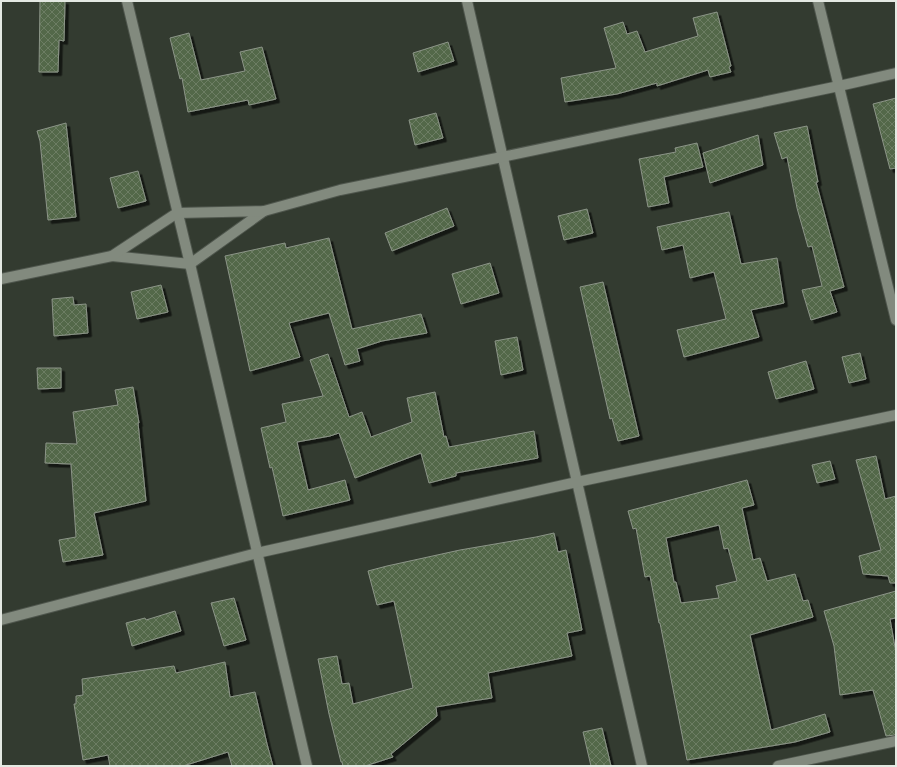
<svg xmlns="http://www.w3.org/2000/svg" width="897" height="767" font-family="'Archivo Narrow',sans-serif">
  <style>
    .building { fill: url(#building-cross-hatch); stroke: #8c9588; fill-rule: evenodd; filter: url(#shadow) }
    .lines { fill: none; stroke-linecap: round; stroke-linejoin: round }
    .minor-casing { stroke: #4f564d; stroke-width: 12 }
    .minor { stroke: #828a7e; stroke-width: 10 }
  </style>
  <defs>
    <pattern id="building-cross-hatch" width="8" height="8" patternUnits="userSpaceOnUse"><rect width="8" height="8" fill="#536749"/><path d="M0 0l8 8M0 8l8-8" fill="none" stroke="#6c7d63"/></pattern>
    <filter id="shadow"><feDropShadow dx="3.5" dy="3.5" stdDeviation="0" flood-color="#0009"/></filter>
  </defs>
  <rect width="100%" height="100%" fill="#333b30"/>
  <!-- building -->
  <g class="building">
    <polygon points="40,1 65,1 64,41 59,40 58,72 39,72"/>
    <polygon points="717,12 731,66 729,67 731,72 710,77 708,70 657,86 657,83 617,94 565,102 561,78 616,68 604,28 623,22 627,34 637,31 645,52 698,36 693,18"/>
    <polygon points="189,33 201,80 245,71 240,52 262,47 276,99 249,105 248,100 188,112 182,78 180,79 170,38"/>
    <polygon points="448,42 454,61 418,72 413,53"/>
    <polygon points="896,98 896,168 890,169 873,104"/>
    <polygon points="436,113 443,138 415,145 409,120"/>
    <polygon points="66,123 76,217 48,220 40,141 37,131"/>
    <polygon points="807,126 818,182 816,182 844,287 830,291 837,312 811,320 802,290 822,286 812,246 808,247 797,208 787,157 782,159 774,133"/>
    <polygon points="758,135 763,165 710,183 703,153"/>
    <polygon points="697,143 703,167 664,177 669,203 648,207 639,159 676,152 675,148"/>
    <polygon points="138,171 146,201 118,208 110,178"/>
    <polygon points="447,208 454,226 392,251 385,233"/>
    <polygon points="587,209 593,233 564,240 558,216"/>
    <polygon points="729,212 741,264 777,258 784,303 751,310 759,337 684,357 677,330 726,319 714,272 690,278 683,245 662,250 657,227"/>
    <polygon points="329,238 352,329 421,314 427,333 382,341 357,349 360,361 345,365 329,313 289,323 300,357 250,371 225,256 285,243 286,248"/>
    <polygon points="490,263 499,293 461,304 452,274"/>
    <polygon points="603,282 639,436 618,441 612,418 610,419 580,287"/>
    <polygon points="161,285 168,312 137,319 131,292"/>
    <polygon points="73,297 74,305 86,304 88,333 54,336 52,299"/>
    <polygon points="517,337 523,370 501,375 495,341"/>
    <polygon points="860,353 866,379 849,383 842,357"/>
    <polygon points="328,354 349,417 362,412 371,437 412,422 407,398 435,392 444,437 446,436 449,447 534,431 538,458 456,473 456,476 429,483 421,453 355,478 339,433 330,436 297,442 308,490 345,480 350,500 283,516 272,467 270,468 261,428 286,422 282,404 323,396 310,360"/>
    <polygon points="806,361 814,389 776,399 768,372"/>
    <polygon points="37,368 61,368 61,388 38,389"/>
    <polygon points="133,387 139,423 138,423 146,501 94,513 103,555 63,562 59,540 76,537 71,464 45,463 46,443 77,444 73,412 118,405 115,390"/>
    <polygon points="876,456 885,499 896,496 896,583 890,583 888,576 863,574 859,556 881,550 856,460"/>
    <polygon points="830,461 835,479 817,483 812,465"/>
    <path d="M747,480L754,505L742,508L753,560L760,558L767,581L795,574L803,601L808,600L813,617L750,635L771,730L825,714L830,732L795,742L687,760L660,623H659L650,576L645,577L636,528L633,529L628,511ZM719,525L724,549L728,548L737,581L716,586L719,598L681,603L676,582H674L666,538Z"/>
    <polygon points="554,533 558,552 566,550 582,630 567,633 572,656 488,673 492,698 472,701 436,707 437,716 391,754 393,757 365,766 343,766 342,762 341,762 329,714 318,659 337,656 342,684 349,683 353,704 413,688 394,601 377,605 368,571 387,566 460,550 536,537"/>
    <polygon points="896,591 896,618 890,619 896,653 896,735 886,736 873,690 840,695 834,646 824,611"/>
    <polygon points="234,598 246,640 224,646 211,603"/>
    <polygon points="175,611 181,631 132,646 126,623 145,618 146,620"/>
    <polygon points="225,662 230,697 255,692 267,744 273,766 232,766 228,752 183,766 110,766 108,755 83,760 74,704 76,704 76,696 83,695 82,679 174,666 176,673"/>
    <polygon points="602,728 611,766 591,766 583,732"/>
  </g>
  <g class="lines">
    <!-- minor casing -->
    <g class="minor-casing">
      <g id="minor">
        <polyline points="127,1 190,264 307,766"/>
        <polyline points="467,1 642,766"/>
        <polyline points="818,1 896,320"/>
        <polyline points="112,256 190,264 264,211"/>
        <polyline points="1,279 112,256 177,213 264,211 340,190 502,157 839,86 896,73"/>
        <polyline points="1,620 257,553 577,482 896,415"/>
        <polyline points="778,766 896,741"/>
      </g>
    </g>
    <!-- minor -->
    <use href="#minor" class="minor"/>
  </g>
  <!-- border -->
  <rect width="897" height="767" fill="none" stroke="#e4e9e2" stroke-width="4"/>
</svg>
